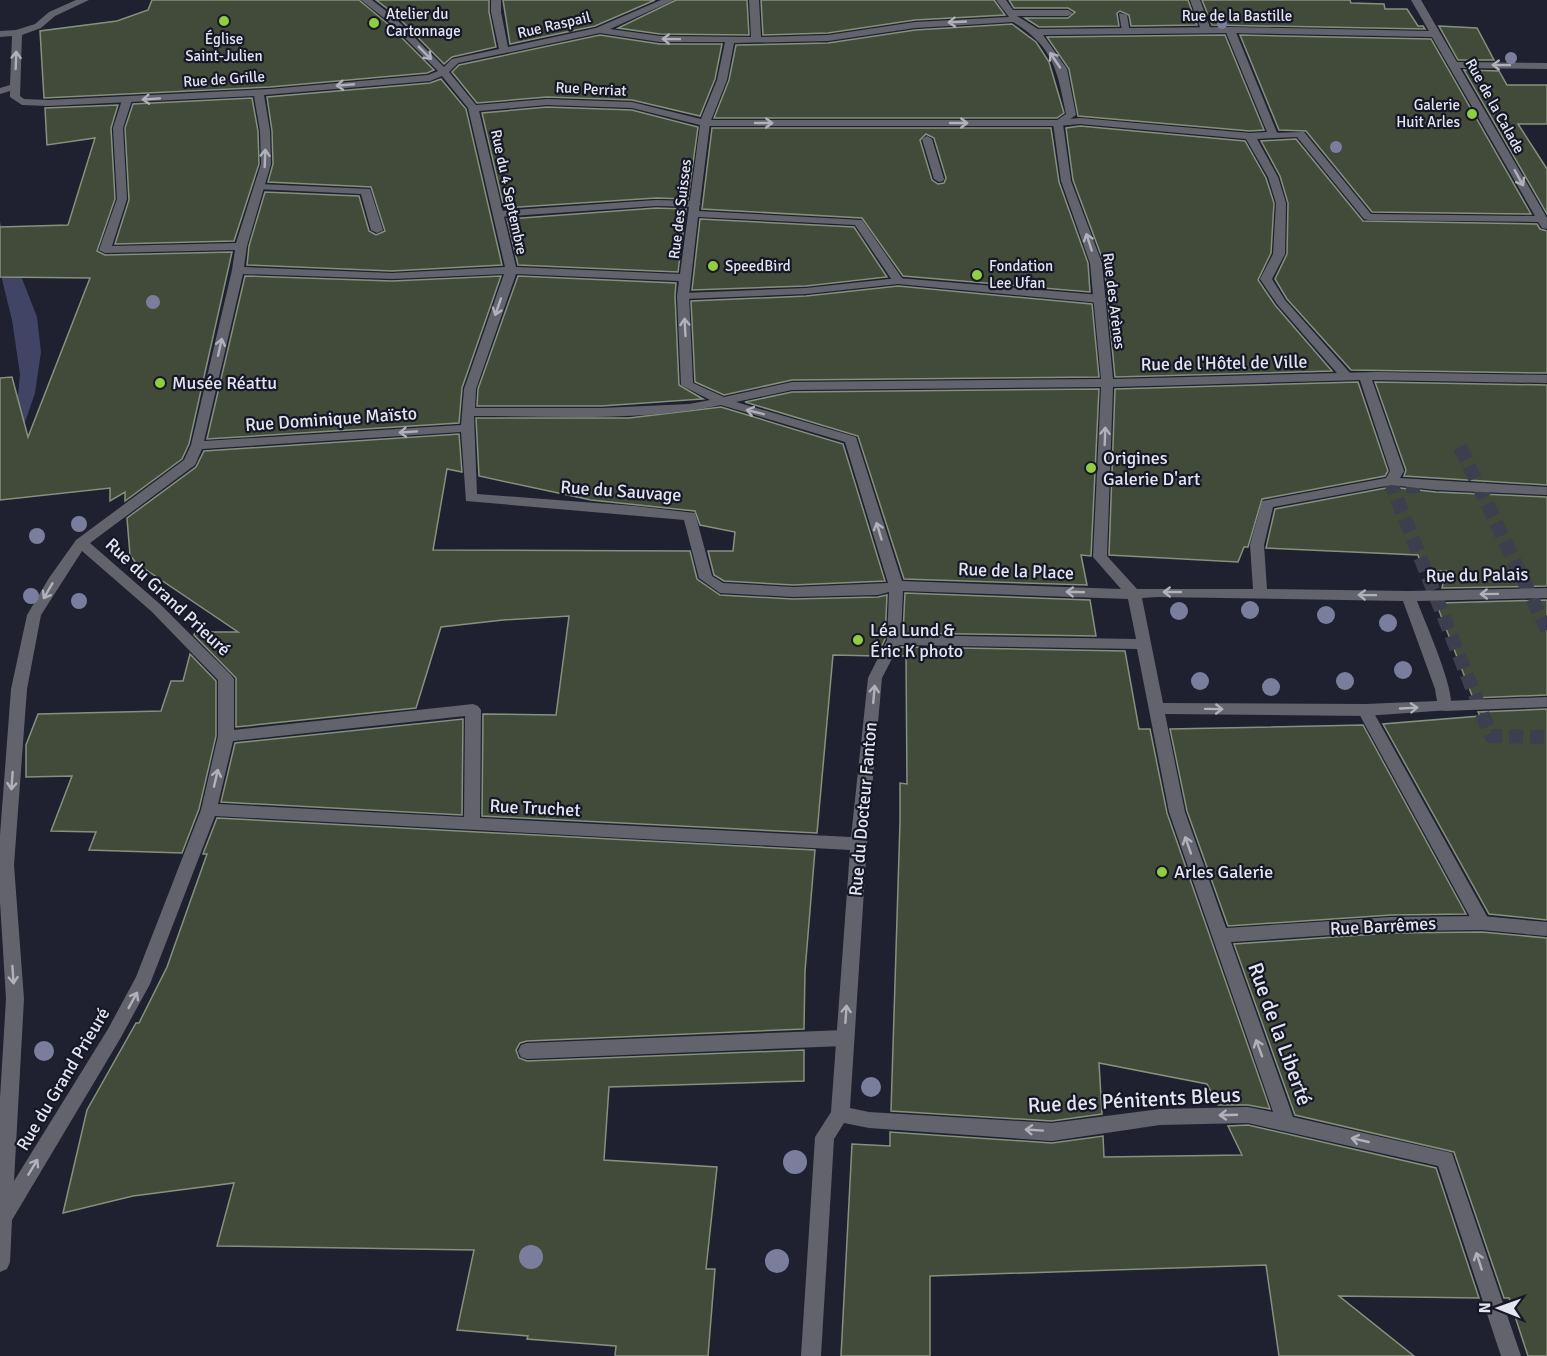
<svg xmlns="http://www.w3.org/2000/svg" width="1547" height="1356" font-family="Signika,sans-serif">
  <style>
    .green { fill: #424466 }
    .building { fill: #424b3a; stroke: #86917d; stroke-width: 1.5; fill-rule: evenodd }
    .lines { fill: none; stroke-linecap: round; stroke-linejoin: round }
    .street-tunnel { stroke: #3d3e4e; stroke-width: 14; stroke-dasharray: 14 7; stroke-linecap: butt }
    .lane { fill: #62636c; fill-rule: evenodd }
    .street { fill: #62636c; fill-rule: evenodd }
    .tree { fill: #7a7e9c }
    .oneway { stroke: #b0b1bb }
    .poi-dot { fill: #90cd41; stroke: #161727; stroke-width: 2 }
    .labels { text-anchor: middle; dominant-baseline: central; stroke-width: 4.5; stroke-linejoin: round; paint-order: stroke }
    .far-poi-label { font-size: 15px; fill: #e4e5f0; stroke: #161727; text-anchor: start }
    .far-street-label { font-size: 15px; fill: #e4e5f0; stroke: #161727 }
    .street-label { font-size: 18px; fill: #e4e5f0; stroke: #161727 }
    .poi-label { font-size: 18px; fill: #e4e5f0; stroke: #161727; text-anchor: start }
    .near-street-label { font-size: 21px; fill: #e4e5f0; stroke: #161727 }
  </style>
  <rect width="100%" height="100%" fill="#1f2131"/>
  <!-- green -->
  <polygon class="green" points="0,222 37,317 41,352 35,393 22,431 14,440 20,374 12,320 0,271"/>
  <!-- building -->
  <g class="building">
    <polygon points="152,0 359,0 388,24 434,70 427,73 270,87 44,98 40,31 117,21 148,10"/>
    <polygon points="376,0 489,0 489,12 496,47 452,57 444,64 397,16"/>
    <polygon points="503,0 655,0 595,26 510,44"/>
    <polygon points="676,0 747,0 749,35 660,34 618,28"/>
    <polygon points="761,0 994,0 1005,15 915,20 828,33 763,35"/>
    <polygon points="1009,0 1188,0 1197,25 1131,26 1129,15 1120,11 1117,13 1119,26 1039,27 1025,18 1068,18 1075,12 1068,8 1014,8"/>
    <polygon points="1202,0 1350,0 1351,3 1384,4 1385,9 1407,9 1418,26 1423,26 1425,29 1212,25"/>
    <polygon points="1012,24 1036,42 1049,62 1064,113 1057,118 714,118 729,80 736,45 828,43 915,30"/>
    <polygon points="1439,26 1477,28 1494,60 1458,60"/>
    <polygon points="600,35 660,44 722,44 715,79 700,116 632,100 547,97 477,103 452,72 459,65"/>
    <polygon points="1225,35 1264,130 1250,131 1078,116 1069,69 1047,37"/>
    <polygon points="1240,35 1431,39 1531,214 1372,212 1306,131 1279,130"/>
    <polygon points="1464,70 1499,71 1507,85 1547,85 1547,124 1518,124 1547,169 1547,214"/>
    <polygon points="441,79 466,109 502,265 392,271 247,265 249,246 265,192 359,196 369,231 376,235 385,231 371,187 268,182 273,164 272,131 267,97 430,83"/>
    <polygon points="252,98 258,131 259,164 234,241 115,244 129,200 125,128 133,104"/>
    <polygon points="118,105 111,128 115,199 97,251 105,255 232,252 189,444 182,459 125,501 125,492 110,501 110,488 0,500 0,378 12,377 28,437 90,278 0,277 0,227 68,225 95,138 47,145 45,108"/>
    <polygon points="547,107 632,110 698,127 688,199 656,198 504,208 482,113"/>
    <polygon points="1080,126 1245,141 1266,178 1274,203 1271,253 1258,280 1275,305 1332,371 1115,377 1104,263 1073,180 1066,128"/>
    <path d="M712,128H1051L1059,182L1088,263L1090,292L903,276L862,218L702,209ZM926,134L934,138L946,178L944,183L938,184L932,180L920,140Z"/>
    <polygon points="1296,139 1363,221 1537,224 1540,229 1547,231 1547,373 1351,370 1287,299 1275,279 1287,254 1288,203 1280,176 1261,141"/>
    <polygon points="656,208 686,209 678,272 518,265 507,219"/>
    <polygon points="700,219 854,227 887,277 806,286 692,290"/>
    <polygon points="245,276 392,281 501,276 462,388 459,423 207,439"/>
    <polygon points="518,276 676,283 675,296 679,385 703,399 601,406 477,406 478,389"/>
    <polygon points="898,286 1092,304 1099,377 792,380 724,395 695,382 691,301 806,296"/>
    <polygon points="1358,382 1388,471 1385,476 1262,499 1248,547 1244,547 1238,562 1109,555 1115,389"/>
    <polygon points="1375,382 1547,385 1547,485 1404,476 1406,470"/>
    <polygon points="1099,389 1091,556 1081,555 1087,585 904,579 858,436 745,402 792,392"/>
    <polygon points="721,407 843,444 885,581 793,585 724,581 714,575 708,551 733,551 735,532 700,525 695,511 591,500 479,476 476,418 629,418"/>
    <polygon points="459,434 462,472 447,469 433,550 690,551 697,579 720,595 793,599 878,597 887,595 885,639 877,656 833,655 817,833 482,816 483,714 556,715 569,616 503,620 441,627 416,708 236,727 236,678 194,635 195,632 238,632 136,563 130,555 127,518 196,467 204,451"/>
    <polygon points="1391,487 1436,492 1547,497 1547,586 1442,588 1446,571 1423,570 1418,555 1266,548 1275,509"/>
    <polygon points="905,593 1090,600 1096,636 903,633"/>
    <polygon points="1547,600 1547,695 1473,698 1438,608 1439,603"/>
    <polygon points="900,647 1125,651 1139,729 1150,729 1167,813 1270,1109 1248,1105 1218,1105 1207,1084 1099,1063 1102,1114 1052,1121 891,1111 900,822 900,783 907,784 906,656 896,656"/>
    <polygon points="190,654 216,681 216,736 199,809 182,853 89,850 96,832 51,831 72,776 26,777 26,745 38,714 161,711 171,681 183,681"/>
    <polygon points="1547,709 1547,920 1489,914 1383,724 1480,716 1478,712"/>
    <polygon points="463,719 462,815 221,802 235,743"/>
    <polygon points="1363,725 1466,914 1391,915 1228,926 1187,811 1170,729"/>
    <polygon points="217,818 815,850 805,971 804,1029 527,1041 520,1043 516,1050 519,1058 527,1061 804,1050 804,1081 609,1087 604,1160 717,1167 706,1269 715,1269 708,1356 615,1356 616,1346 527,1339 528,1336 457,1330 474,1250 217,1246 234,1183 133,1196 63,1213 87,1110 136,1023 139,1023 167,967 207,854 203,854"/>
    <polygon points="1482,932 1547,938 1547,1356 1528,1356 1509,1298 1504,1298 1454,1152 1295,1115 1234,944 1391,933"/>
    <polygon points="1248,1125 1436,1168 1479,1298 1339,1296 1414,1356 1279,1356 1266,1265 930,1276 930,1356 841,1356 852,1144 890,1146 890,1132 1052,1143 1103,1136 1104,1157 1242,1155 1228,1126"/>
  </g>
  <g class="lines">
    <!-- street-tunnel -->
    <g class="street-tunnel">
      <polyline points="1460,447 1547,630"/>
      <polyline points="1420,486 1392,486 1491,736 1547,737"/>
    </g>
    <!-- lane -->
    <g class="lane">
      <polygon points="1190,0 1200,0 1211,30 1209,32 1201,30"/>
      <polygon points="1119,13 1127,15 1130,33 1122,31"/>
      <polygon points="1230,27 1235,30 1278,135 1273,138 1257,139 1278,177 1286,203 1285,254 1272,279 1285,300 1351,374 1353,377 1351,380 1343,380 1277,304 1260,279 1273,254 1276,203 1268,177 1246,139 1080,124 1058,126 705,126 700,123 705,120 1058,120 1080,118 1250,133 1267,132 1225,30"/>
      <polygon points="127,97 132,100 123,128 127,199 122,202 117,199 113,128 122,100"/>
      <polygon points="927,136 932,139 944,179 943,181 939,182 934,179 922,139"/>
      <polygon points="260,184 370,189 383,230 377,233 371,230 361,194 256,189 256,185"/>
      <polygon points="656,200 696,201 701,204 696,207 656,206 499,217 494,214 499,211"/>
      <polygon points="898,278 1101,295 1107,299 1101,303 898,284 806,294 683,299 677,296 683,293 806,288"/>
      <polygon points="1547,697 1547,707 1445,711 1440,710 1437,706 1440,702 1445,701"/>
      <polygon points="1365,704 1370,706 1488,918 1491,923 1488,928 1482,930 1476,928 1357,710 1360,706"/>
      <polygon points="844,1030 850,1033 853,1038 850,1043 844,1046 527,1059 521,1057 518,1051 521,1045 527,1043"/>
    </g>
    <!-- street -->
    <path class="street" d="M76,0H89L55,16L41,28L22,35L20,96L24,99L48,100L270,89L428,75L438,71L389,22L361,0H372L395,18L444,67L452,59L499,49L491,12V0H501V12L508,47L596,28L661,0H674L610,29L660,36L751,37L749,0H759L761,37L828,35L915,22L1009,17L996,0H1006L1013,10H1068L1073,13L1068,16H1017L1038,29L1230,27L1429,31L1411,0H1421L1457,62L1547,63V69L1460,68L1547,218V229L1542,228L1538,222L1368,220L1364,219L1297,137L1273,138L1268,135L1269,133L1304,132L1371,214L1535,216L1432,37L1230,33L1043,35L1067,69L1076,115L1063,124L1071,181L1102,263L1113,379L1377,372L1547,375V383L1372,380L1404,471L1400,478L1547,487V495L1436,490L1391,485L1273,507L1264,545L1267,589L1408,591L1547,588V598L1417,601C1424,620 1458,695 1450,710L1365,716L1165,714L1185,812L1226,928L1391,917L1482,916L1547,922V936L1482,930L1391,931L1231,942L1293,1117L1452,1153L1521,1356H1501L1438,1166L1248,1123L1160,1125L1052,1141L869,1128L844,1123L834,1139L821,1356H801L815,1137L831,1112L850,850L215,816L150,984L120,1039L12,1220L10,1262L7,1269L0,1272V1098L6,999L0,902V835L11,689L27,615L49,578L76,540L184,460L191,445L232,270L235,250L105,253L99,250L117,199L122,196L127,199L112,246L236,243L261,164L260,131L254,96L48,106L22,105L10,97V91L0,94V88L10,85L12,36L0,37V31L16,30L35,24L49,12ZM1013,22C1054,47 1057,70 1066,114L1053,123L1061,181L1090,263L1101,379L792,382L724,397L693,383L689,296L698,217L855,225L894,283H902L904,281L862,220L699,211L710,123L727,80L734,43L828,41L915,28ZM600,33L660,42H725L717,80L701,119L632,102L547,99L476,105L449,72L458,63ZM442,76L468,108L505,267L392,273L244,267L247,246L271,164L270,131L264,95L430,81ZM547,105L632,108L700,125L680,274L516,267L479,111ZM243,274L392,279L504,274L464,389L461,425L204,441ZM516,274L679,281L677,296L681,385L710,400L689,404L601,408H475L476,389ZM1360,380L1390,471L1386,478L1262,501L1250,545L1253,589H1137L1107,556L1113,387ZM1101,387L1093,557L1121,589L902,581L856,437L736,402L792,390ZM721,405L845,442L888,583L793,587L723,583L712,576L695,513L635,506L477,494L474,416C556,416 641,422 721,405ZM461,432L466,501L684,520L699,578L720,593L793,597L878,595L889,592L887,640L868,678L851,837L480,818L481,710L478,706L473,704L234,730V679L231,675L161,605L90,543L195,465L202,449ZM82,551L151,611L218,680V736L201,810L136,977L108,1029L14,1181L24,999L14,865L27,689L41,615ZM903,591L1128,599L1136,639L901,635ZM1158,597L1403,601L1435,689L1437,701L1365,704L1163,703L1142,598ZM899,645L1137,649L1169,812L1273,1112L1248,1107L1160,1109L1052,1123L869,1112L850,1108L867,844L882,678ZM465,716L464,817L218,804L233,741Z"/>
  </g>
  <!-- trees -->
  <g class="tree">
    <circle cx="1222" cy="24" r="5"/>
    <circle cx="1511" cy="58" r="6"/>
    <circle cx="1336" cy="147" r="6"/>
    <circle cx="153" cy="302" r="7"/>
    <circle cx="79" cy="524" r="8"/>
    <circle cx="37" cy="536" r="8"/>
    <circle cx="31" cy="596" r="8"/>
    <circle cx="79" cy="601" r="8"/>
    <circle cx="1250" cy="610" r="9"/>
    <circle cx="1179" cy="611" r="9"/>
    <circle cx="1326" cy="615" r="9"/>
    <circle cx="1388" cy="623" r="9"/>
    <circle cx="1403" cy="670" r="9"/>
    <circle cx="1200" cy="681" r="9"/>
    <circle cx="1345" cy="681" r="9"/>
    <circle cx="1271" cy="687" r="9"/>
    <circle cx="44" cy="1051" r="10"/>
    <circle cx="871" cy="1087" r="10"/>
    <circle cx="795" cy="1162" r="12"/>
    <circle cx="531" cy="1257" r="12"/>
    <circle cx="777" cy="1261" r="12"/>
  </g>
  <!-- one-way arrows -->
  <defs><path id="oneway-shaft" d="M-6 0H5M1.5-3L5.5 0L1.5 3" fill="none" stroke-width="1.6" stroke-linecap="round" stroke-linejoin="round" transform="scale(1.5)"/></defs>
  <g class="oneway">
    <use href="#oneway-shaft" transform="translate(957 22) rotate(177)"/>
    <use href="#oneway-shaft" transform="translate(671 39) rotate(-179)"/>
    <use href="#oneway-shaft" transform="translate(425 53) rotate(45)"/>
    <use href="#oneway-shaft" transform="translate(16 60) rotate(-88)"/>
    <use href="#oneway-shaft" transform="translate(1055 60) rotate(-124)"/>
    <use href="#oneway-shaft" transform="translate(1501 65) rotate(-179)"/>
    <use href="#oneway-shaft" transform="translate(345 85) rotate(175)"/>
    <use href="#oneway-shaft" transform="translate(151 99) rotate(176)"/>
    <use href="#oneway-shaft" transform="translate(764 123)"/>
    <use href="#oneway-shaft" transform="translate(959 123)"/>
    <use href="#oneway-shaft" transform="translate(265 158) rotate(-88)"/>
    <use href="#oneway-shaft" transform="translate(1519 178) rotate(61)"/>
    <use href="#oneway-shaft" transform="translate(1089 242) rotate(-108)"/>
    <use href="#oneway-shaft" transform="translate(498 307) rotate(109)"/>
    <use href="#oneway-shaft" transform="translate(685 327) rotate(-93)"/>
    <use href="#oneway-shaft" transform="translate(220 347) rotate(-77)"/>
    <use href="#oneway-shaft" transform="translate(755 412) rotate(-166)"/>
    <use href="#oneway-shaft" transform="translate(408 432) rotate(176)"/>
    <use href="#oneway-shaft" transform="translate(1105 436) rotate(-88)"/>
    <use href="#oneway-shaft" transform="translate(879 531) rotate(-107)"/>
    <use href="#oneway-shaft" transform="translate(48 591) rotate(120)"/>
    <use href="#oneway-shaft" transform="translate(1075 592) rotate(-178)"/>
    <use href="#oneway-shaft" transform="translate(1172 592) rotate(-180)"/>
    <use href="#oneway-shaft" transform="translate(1489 594) rotate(179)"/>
    <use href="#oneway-shaft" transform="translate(1367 595) rotate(-179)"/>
    <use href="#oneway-shaft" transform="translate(874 694) rotate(-85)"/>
    <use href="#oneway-shaft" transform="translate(1409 708) rotate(-3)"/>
    <use href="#oneway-shaft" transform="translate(1214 709) rotate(1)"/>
    <use href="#oneway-shaft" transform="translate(216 778) rotate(-77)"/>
    <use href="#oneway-shaft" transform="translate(12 781) rotate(94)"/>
    <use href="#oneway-shaft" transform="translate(1188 845) rotate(-109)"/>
    <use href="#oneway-shaft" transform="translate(13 975) rotate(86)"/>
    <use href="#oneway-shaft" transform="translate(133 1000) rotate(-61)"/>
    <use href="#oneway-shaft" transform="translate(846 1014) rotate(-86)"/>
    <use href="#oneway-shaft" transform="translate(1259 1048) rotate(-110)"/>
    <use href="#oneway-shaft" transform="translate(1228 1115) rotate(178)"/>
    <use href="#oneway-shaft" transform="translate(1034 1130) rotate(-176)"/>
    <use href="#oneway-shaft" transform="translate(1360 1140) rotate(-167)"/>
    <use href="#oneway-shaft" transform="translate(33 1167) rotate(-59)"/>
    <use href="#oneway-shaft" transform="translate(1479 1261) rotate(-108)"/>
  </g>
  <!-- markers -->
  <g class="poi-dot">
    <circle cx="224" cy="21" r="6"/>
    <circle cx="374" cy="23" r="6"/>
    <circle cx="1472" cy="114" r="6"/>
    <circle cx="713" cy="266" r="6"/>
    <circle cx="977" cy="275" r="6"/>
    <circle cx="160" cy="383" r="6"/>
    <circle cx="1091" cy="468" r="6"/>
    <circle cx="858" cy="640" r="6"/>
    <circle cx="1162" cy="872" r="6"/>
  </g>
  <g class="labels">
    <!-- far-poi labels -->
    <g class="far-poi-label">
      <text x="386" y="14">Atelier du<tspan x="386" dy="17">Cartonnage</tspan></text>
      <text x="224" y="39" text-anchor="middle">Église<tspan x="224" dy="17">Saint-Julien</tspan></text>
      <text x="1460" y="105" text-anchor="end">Galerie<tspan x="1460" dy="17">Huit Arles</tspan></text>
      <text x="725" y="266">SpeedBird</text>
      <text x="989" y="266">Fondation<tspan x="989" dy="17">Lee Ufan</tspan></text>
    </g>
    <!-- far-street labels -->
    <g class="far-street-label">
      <text x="1237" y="16">Rue de la Bastille</text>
      <text transform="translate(554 25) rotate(-13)">Rue Raspail</text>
      <text transform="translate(224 79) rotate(-4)">Rue de Grille</text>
      <text transform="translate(591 89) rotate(3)">Rue Perriat</text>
      <text transform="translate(1495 106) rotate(61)">Rue de la Calade</text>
      <text transform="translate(509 192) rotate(78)">Rue du 4 Septembre</text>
      <text transform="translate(680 209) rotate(-83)">Rue des Suisses</text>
      <text transform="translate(1114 301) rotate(83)">Rue des Arènes</text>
    </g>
    <!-- street labels -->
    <g class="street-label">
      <text transform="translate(1224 363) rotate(-1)">Rue de l'Hôtel de Ville</text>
      <text transform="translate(331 419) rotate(-4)">Rue Dominique Maïsto</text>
      <text transform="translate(621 491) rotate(4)">Rue du Sauvage</text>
      <text transform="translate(1016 571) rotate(2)">Rue de la Place</text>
      <text transform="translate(1477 575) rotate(-1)">Rue du Palais</text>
      <text transform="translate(168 597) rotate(43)">Rue du Grand Prieuré</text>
      <text transform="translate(535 808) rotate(3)">Rue Truchet</text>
      <text transform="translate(863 809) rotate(-85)">Rue du Docteur Fanton</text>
      <text transform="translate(1383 926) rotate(-3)">Rue Barrêmes</text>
      <text transform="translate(63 1079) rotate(-59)">Rue du Grand Prieuré</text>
    </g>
    <!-- poi labels -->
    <g class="poi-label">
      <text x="172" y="383">Musée Réattu</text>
      <text x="1103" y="458">Origines<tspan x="1103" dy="21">Galerie D'art</tspan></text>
      <text x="870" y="630">Léa Lund &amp;<tspan x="870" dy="21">Éric K photo</tspan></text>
      <text x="1174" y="872">Arles Galerie</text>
    </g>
    <!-- near-street labels -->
    <g class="near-street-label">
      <text transform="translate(1280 1034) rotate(70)">Rue de la Liberté</text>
      <text transform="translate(1134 1100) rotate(-3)">Rue des Pénitents Bleus</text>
    </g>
  </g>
  <!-- north arrow -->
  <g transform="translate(1499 1308) rotate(271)" stroke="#161727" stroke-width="4.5" paint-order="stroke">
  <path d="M0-4.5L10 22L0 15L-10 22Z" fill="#e4e5f0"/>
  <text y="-9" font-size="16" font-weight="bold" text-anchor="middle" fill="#e4e5f0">N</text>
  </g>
</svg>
